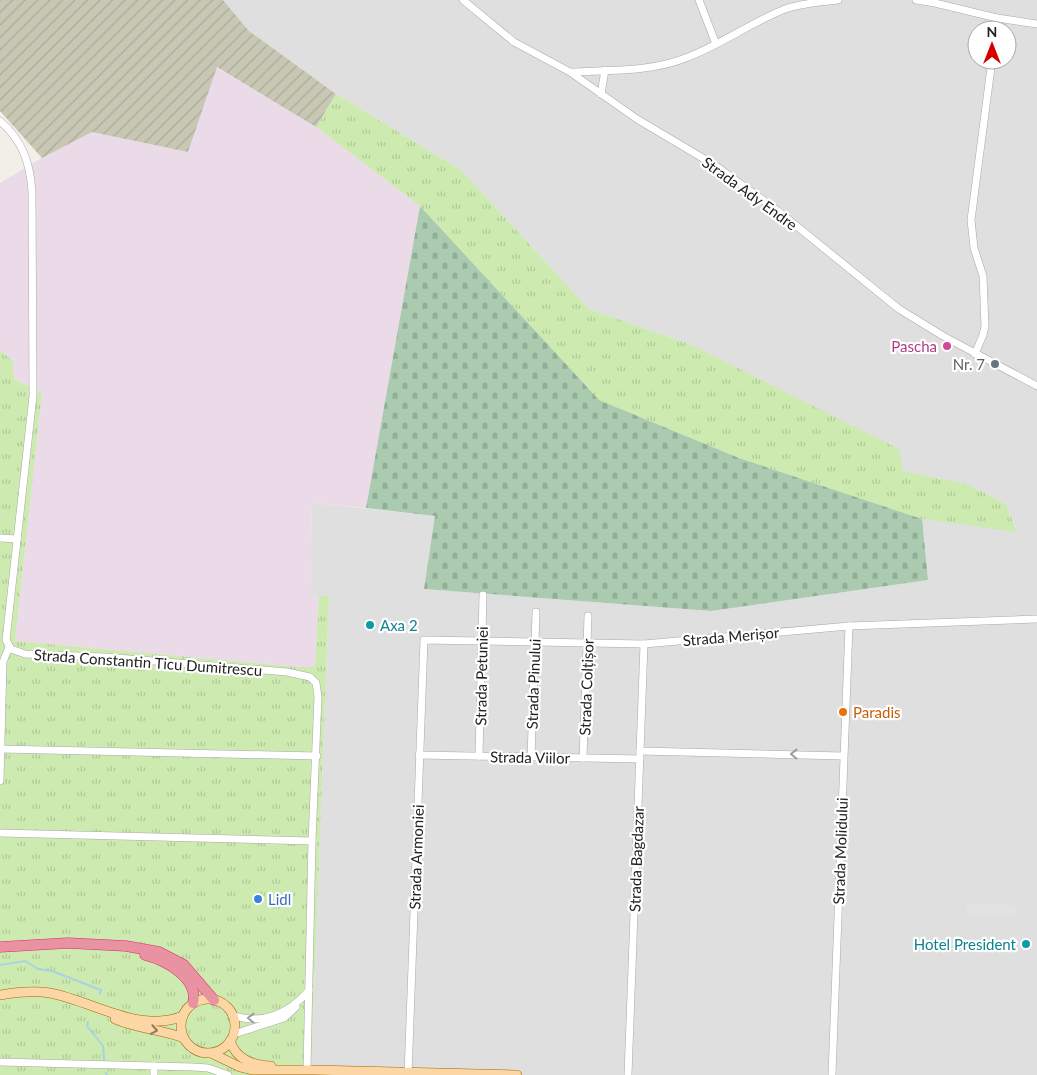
<svg xmlns="http://www.w3.org/2000/svg" width="1037" height="1075" font-family="Lato,sans-serif">
  <style>
    .residential { fill: #e0dfdf; fill-rule: evenodd }
    .industrial { fill: #ebdbe8 }
    .construction { fill: url(#construction-furrows) }
    .grass { fill: url(#grass-tufts) }
    .cemetery { fill: url(#cemetery-stones) }
    .parking { fill: #e2e2e2 }
    .lines { fill: none; stroke-linecap: round; stroke-linejoin: round }
    .stream { stroke: #aad3df; stroke-width: 2 }
    .minor-casing { stroke: #a9a9a9; stroke-width: 8 }
    .major-casing { stroke: #a06b00; stroke-width: 10 }
    .highway-casing { stroke: #dc2a67; stroke-width: 11 }
    .minor { stroke: #fff; stroke-width: 7 }
    .major { stroke: #fcd6a4; stroke-width: 9 }
    .highway { stroke: #e892a2; stroke-width: 10 }
    .oneway { stroke: #9c9c9c }
    .oneway2 { stroke: #8f7c63 }
    .hotel-dot { fill: #d1479c; stroke: #fff; stroke-width: 2 }
    .worship-dot { fill: #6b7280; stroke: #fff; stroke-width: 2 }
    .culture-dot { fill: #0f9aa8; stroke: #fff; stroke-width: 2 }
    .food-dot { fill: #e8710a; stroke: #fff; stroke-width: 2 }
    .shop-dot { fill: #3f7fe0; stroke: #fff; stroke-width: 2 }
    .labels { text-anchor: middle; dominant-baseline: central; stroke-width: 4.5; stroke-linejoin: round; paint-order: stroke }
    .street-label { font-size: 15px; fill: #222; stroke: #fff }
    .hotel-label { font-size: 15px; fill: #b23c85; stroke: #fff; text-anchor: end }
    .worship-label { font-size: 15px; fill: #5b616d; stroke: #fff; text-anchor: end }
    .culture-label { font-size: 15px; fill: #0d838f; stroke: #fff; text-anchor: start }
    .food-label { font-size: 15px; fill: #c56008; stroke: #fff; text-anchor: start }
    .shop-label { font-size: 15px; fill: #366cbe; stroke: #fff; text-anchor: start }
  </style>
  <defs>
    <pattern id="construction-furrows" width="10" height="10" patternUnits="userSpaceOnUse" patternTransform="scale(1.25)"><rect width="10" height="10" fill="#c7c7b4"/><path d="M-1 1l2-2M0 10L10 0M9 11l2-2" fill="none" stroke="#abab9a"/></pattern>
    <pattern id="grass-tufts" width="24" height="20" patternUnits="userSpaceOnUse" patternTransform="scale(1.25)"><rect width="24" height="20" fill="#cdebb0"/><path d="M3 7l-1-3M5 7V3M7 7l1-3M15 17l-1-3M17 17v-4M19 17l1-3" fill="none" stroke="#b0c997"/></pattern>
    <pattern id="cemetery-stones" width="16" height="16" patternUnits="userSpaceOnUse" patternTransform="scale(1.25)"><rect width="16" height="16" fill="#aacbaf"/><path d="M2 7V4a2 2 0 0 1 4 0v3zM10 15v-3a2 2 0 0 1 4 0v3z" fill="#92ae96"/></pattern>
  </defs>
  <rect width="100%" height="100%" fill="#f2efe9"/>
  <!-- residential -->
  <path class="residential" d="M223,0H1037V1075H308L311,1074L329,596H310L312,503L436,516L424,589L711,611L928,580L922,519L1017,531L1006,504L967,484L902,471L692,345L589,309L461,170L336,94L249,31ZM977,30H1007V60H977Z"/>
  <!-- industrial -->
  <polygon class="industrial" points="216,67 316,127 420,206 366,508 312,503 310,596 319,596 315,664 312,667 300,667 15,641 42,393 14,379 13,361 0,350 0,183 42,158 92,132 188,152"/>
  <!-- construction -->
  <polygon class="construction" points="0,0 223,0 249,31 336,94 316,127 217,67 188,152 92,132 42,158 0,111"/>
  <!-- grass -->
  <g class="grass">
    <polygon points="336,94 461,170 589,309 692,345 899,449 903,471 967,484 1006,504 1017,532 922,519 739,458 599,400 420,206 316,127"/>
    <polygon points="0,350 13,361 14,379 42,393 15,641 300,667 312,667 315,664 319,596 329,596 311,1075 0,1075"/>
  </g>
  <!-- cemetery -->
  <polygon class="cemetery" points="420,206 599,400 739,458 922,519 928,580 711,611 424,589 435,516 366,508"/>
  <!-- parking -->
  <polygon class="parking" points="967,904 1016,905 1016,917 966,916"/>
  <g class="lines">
    <!-- stream -->
    <g class="stream">
      <polyline points="0,965 25,961 38,969 52,971 101,990 100,994"/>
      <polyline points="88,1022 87,1026 103,1046 104,1060"/>
      <polyline points="106,1073 107,1075"/>
    </g>
    <!-- minor casing -->
    <g class="minor-casing">
      <g id="minor">
        <polyline points="463,0 514,42 570,72 637,119 716,166 778,211 899,309 943,336 1037,386"/>
        <polyline points="699,0 716,44"/>
        <polyline points="916,0 935,3 997,18 1037,24"/>
        <polyline points="996,30 997,18"/>
        <path d="M571,72C609,70 653,72 688,57C722,44 752,22 785,9C802,3 820,2 838,0"/>
        <polyline points="601,94 605,70"/>
        <path d="M0,121C23,141 30,163 32,192L33,396L6,640L11,649L25,654L105,657L287,672L310,677L316,683L318,697L312,841L307,1070"/>
        <polyline points="975,354 983,335 985,326 983,276 974,248 971,220 992,60"/>
        <polyline points="0,538 17,539"/>
        <polyline points="1,749 317,756"/>
        <polyline points="640,751 843,756"/>
        <polyline points="419,755 640,759"/>
        <polyline points="479,756 483,595"/>
        <polyline points="531,757 536,612"/>
        <polyline points="583,758 588,616"/>
        <polyline points="0,781 3,662 9,647"/>
        <polyline points="0,833 312,841"/>
        <path d="M232,1015C262,1026 290,1013 309,990"/>
        <polyline points="234,1034 284,1018 296,1007"/>
        <polyline points="0,1062 193,1067 208,1068 228,1075"/>
        <polyline points="154,1066 154,1075"/>
        <polyline points="408,1075 424,640 644,644 849,626 1037,619"/>
        <polyline points="628,1075 644,644"/>
        <polyline points="832,1075 849,626"/>
      </g>
    </g>
    <!-- major casing -->
    <g class="major-casing">
      <g id="major">
        <path d="M0,995C17,992 33,990 50,993C93,1001 139,1034 183,1016"/>
        <circle cx="208" cy="1026" r="27"/>
        <path d="M115,1019C137,1029 161,1029 184,1038"/>
        <path d="M230,1041C237,1060 252,1065 271,1066"/>
        <polyline points="211,1053 240,1067 252,1070 314,1070 517,1075"/>
      </g>
    </g>
    <!-- highway casing -->
    <g class="highway-casing">
      <g id="highway">
        <polyline points="0,947 68,943 126,946 159,952 184,965 214,1000"/>
        <path d="M145,955C165,960 199,978 193,1003"/>
      </g>
    </g>
    <!-- minor -->
    <use href="#minor" class="minor"/>
    <!-- major -->
    <use href="#major" class="major"/>
    <!-- highway -->
    <use href="#highway" class="highway"/>
  </g>
  <!-- one-way arrows -->
  <defs><path id="oneway-chevron" d="M-2-3.5L2.5 0L-2 3.5" fill="none" stroke-width="1.6" stroke-linecap="round" stroke-linejoin="round" transform="scale(1.25)"/></defs>
  <g class="oneway">
    <use href="#oneway-chevron" transform="translate(794 754) rotate(-179)"/>
    <use href="#oneway-chevron" transform="translate(251 1018) rotate(-179)"/>
  </g>
  <use class="oneway2" href="#oneway-chevron" transform="translate(154 1030) rotate(10)"/>
  <!-- markers -->
  <circle class="hotel-dot" cx="947" cy="346" r="5"/>
  <circle class="worship-dot" cx="995" cy="364" r="5"/>
  <g class="culture-dot">
    <circle cx="370" cy="625" r="5"/>
    <circle cx="1026" cy="944" r="5"/>
  </g>
  <circle class="food-dot" cx="843" cy="712" r="5"/>
  <circle class="shop-dot" cx="258" cy="899" r="5"/>
  <g class="labels">
    <!-- street labels -->
    <g class="street-label">
      <text transform="translate(750 193) rotate(36)">Strada Ady Endre</text>
      <text transform="translate(731 636) rotate(-5)">Strada Merișor</text>
      <text transform="translate(148 662) rotate(4)">Strada Constantin Ticu Dumitrescu</text>
      <text transform="translate(481 676) rotate(-89)">Strada Petuniei</text>
      <text transform="translate(533 684) rotate(-88)">Strada Pinului</text>
      <text transform="translate(586 687) rotate(-88)">Strada Colțișor</text>
      <text transform="translate(530 757) rotate(1)">Strada Viilor</text>
      <text transform="translate(840 851) rotate(-88)">Strada Molidului</text>
      <text transform="translate(416 857) rotate(-88)">Strada Armoniei</text>
      <text transform="translate(636 859) rotate(-88)">Strada Bagdazar</text>
    </g>
    <!-- hotel labels -->
    <g class="hotel-label">
      <text x="937" y="346">Pascha</text>
    </g>
    <!-- worship labels -->
    <g class="worship-label">
      <text x="985" y="364">Nr. 7</text>
    </g>
    <!-- culture labels -->
    <g class="culture-label">
      <text x="380" y="625">Axa 2</text>
      <text x="1016" y="944" text-anchor="end">Hotel President</text>
    </g>
    <!-- food labels -->
    <g class="food-label">
      <text x="853" y="712">Paradis</text>
    </g>
    <!-- shop labels -->
    <g class="shop-label">
      <text x="268" y="899">Lidl</text>
    </g>
  </g>
  <!-- north arrow -->
  <g transform="translate(992 45)"><circle r="24" fill="#ffffff" stroke="#a7a7a7"/>
  <path d="M0-4L9 19L0 12L-9 19Z" fill="#d40000"/>
  <text y="-8" font-size="14" font-weight="bold" text-anchor="middle" fill="#222222">N</text>
  </g>
</svg>
